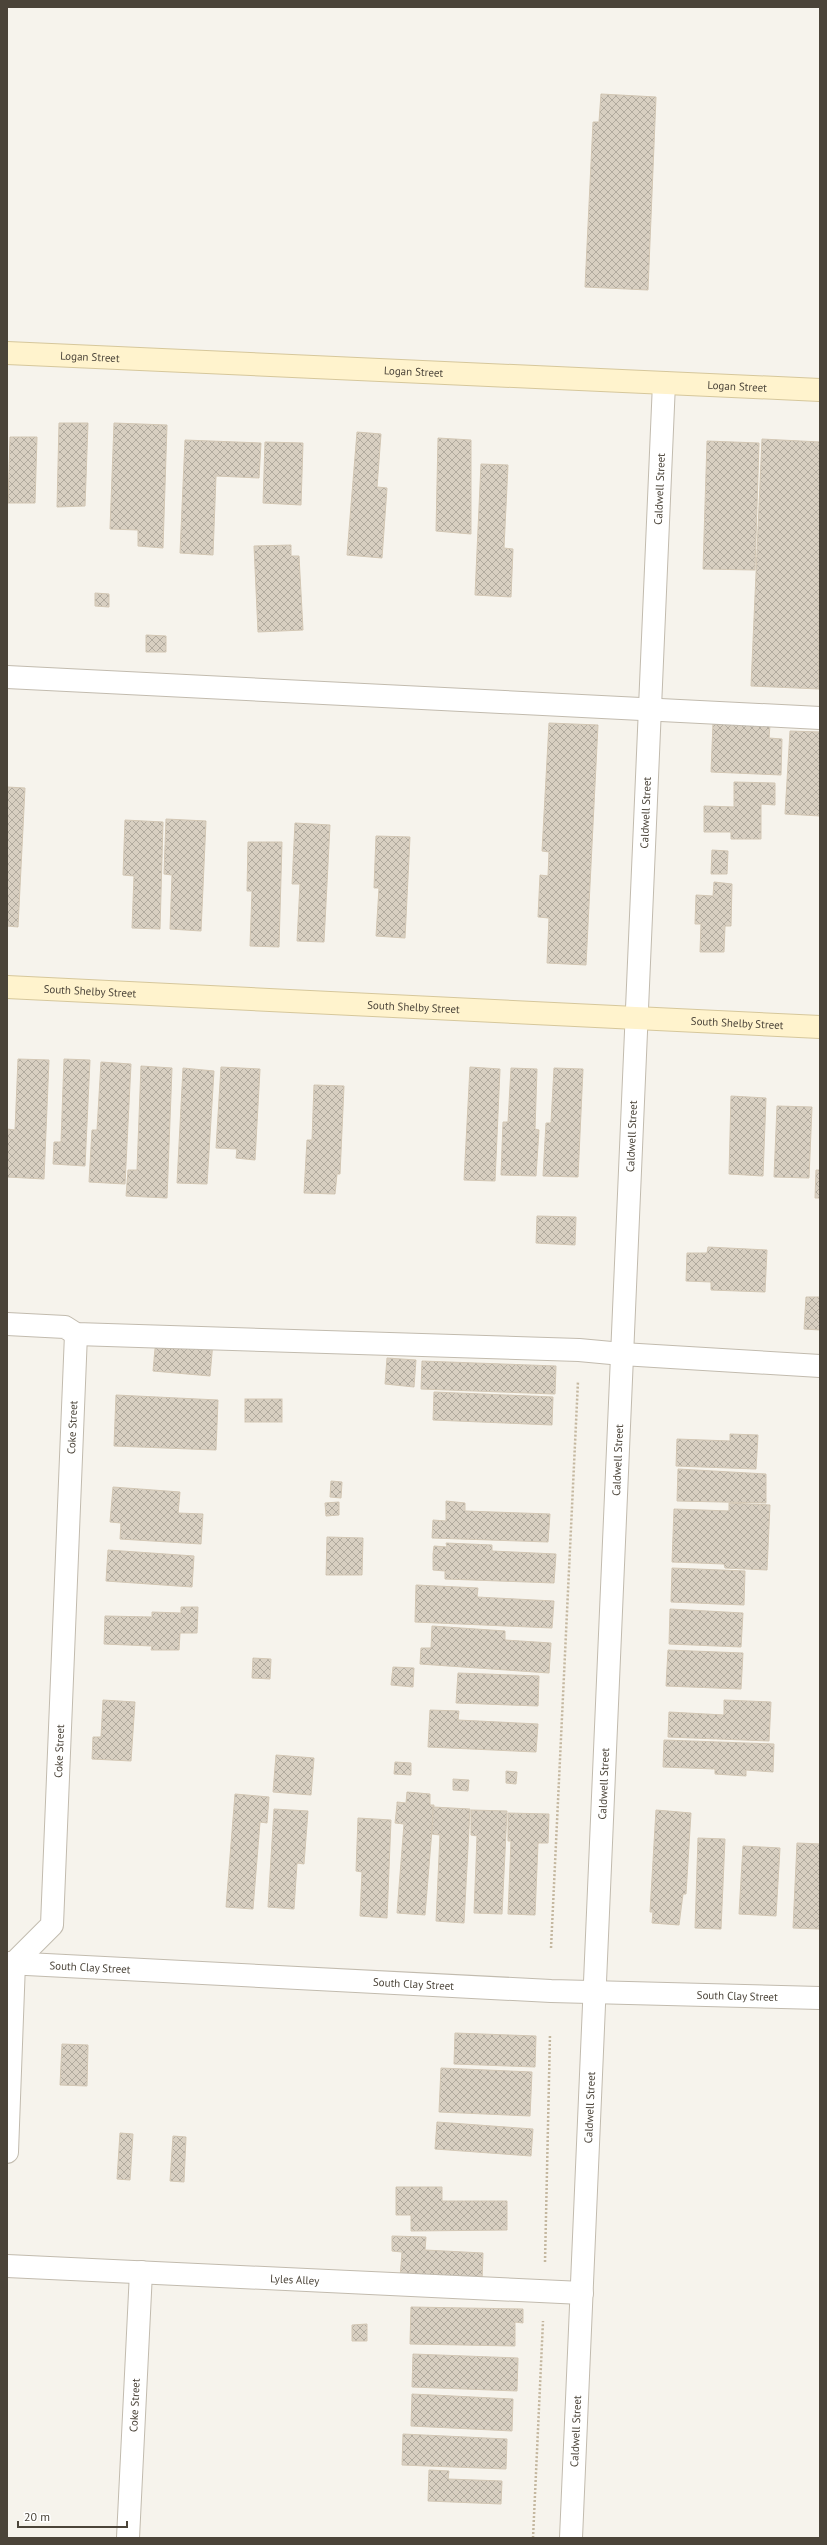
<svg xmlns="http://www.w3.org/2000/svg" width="827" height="2545" font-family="'PT Sans',sans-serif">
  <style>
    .building { fill: url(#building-cross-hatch); stroke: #d3c7b4 }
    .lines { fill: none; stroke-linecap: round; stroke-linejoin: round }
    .lane-casing { stroke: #c2bbae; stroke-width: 24 }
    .street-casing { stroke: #c2bbae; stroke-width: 24 }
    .secondary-casing { stroke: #d6c79b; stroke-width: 24 }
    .path { stroke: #c4b79f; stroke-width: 2.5; stroke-dasharray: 2 2; stroke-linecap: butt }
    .lane { stroke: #fff; stroke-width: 22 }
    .street { stroke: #fff; stroke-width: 22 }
    .secondary { stroke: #fff3cd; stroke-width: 22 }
    .labels { text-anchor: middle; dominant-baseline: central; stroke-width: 4; stroke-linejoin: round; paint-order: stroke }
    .street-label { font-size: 11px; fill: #4b4439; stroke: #fff }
  </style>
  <defs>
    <pattern id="building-cross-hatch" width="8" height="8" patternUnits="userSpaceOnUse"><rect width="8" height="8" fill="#d8cfc1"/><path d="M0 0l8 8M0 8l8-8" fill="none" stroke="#b1aa9e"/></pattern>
  </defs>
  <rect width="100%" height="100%" fill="#f6f3ec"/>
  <!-- building -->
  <g class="building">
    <polygon points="601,94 656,97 648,290 585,287 593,122 599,122"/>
    <polygon points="59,423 88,423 85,506 57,507"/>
    <polygon points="114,423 167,425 163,548 138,546 138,530 110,529"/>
    <polygon points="357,432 381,434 377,487 387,488 382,558 347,555"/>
    <polygon points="10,437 37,437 35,503 8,503"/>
    <polygon points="438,438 471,440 471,534 436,531"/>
    <polygon points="762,439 820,442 819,689 751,686"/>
    <polygon points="185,440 261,443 259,478 216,476 213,555 180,553"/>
    <polygon points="707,441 759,443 755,570 703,569"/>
    <polygon points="265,442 303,443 301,505 263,503"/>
    <polygon points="481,464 508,465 504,548 513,549 511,597 475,595"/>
    <polygon points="291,545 291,556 299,556 303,630 258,632 254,546"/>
    <polygon points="95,593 109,594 109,607 95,606"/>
    <polygon points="146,635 166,636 166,652 146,652"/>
    <polygon points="549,723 598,725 586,965 547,963 549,918 538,917 540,875 548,876 549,852 542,851"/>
    <polygon points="713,723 770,725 769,738 782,739 781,775 711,772"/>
    <polygon points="790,731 820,732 820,816 785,814"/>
    <polygon points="734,782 775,783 775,805 761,804 761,839 731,839 731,832 704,832 704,806 734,807"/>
    <polygon points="7,787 25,788 18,927 7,926"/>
    <polygon points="166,819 206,821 201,931 170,929 172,875 164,874"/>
    <polygon points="125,820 163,822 160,929 132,928 134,876 123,875"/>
    <polygon points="295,823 330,825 324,942 297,941 300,884 292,884"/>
    <polygon points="376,836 410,837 405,938 376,936 379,888 374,888"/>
    <polygon points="248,842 282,842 279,947 250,946 252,891 247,891"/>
    <polygon points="712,850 728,851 727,874 711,874"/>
    <polygon points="714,882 732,884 731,926 725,926 724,952 700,952 701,924 695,924 696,895 713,896"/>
    <polygon points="18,1059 49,1060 44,1179 7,1177 7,1129 15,1130"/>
    <polygon points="64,1059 90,1060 85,1166 53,1164 54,1142 61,1142"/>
    <polygon points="101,1062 131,1064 125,1184 89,1182 92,1130 97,1130"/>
    <polygon points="141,1066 172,1068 167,1198 126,1196 128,1170 137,1170"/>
    <polygon points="221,1067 260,1069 255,1160 236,1158 237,1149 216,1148"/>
    <polygon points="470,1067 500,1069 495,1181 464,1180"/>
    <polygon points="183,1068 214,1071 207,1184 177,1183"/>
    <polygon points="511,1068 537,1069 535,1129 539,1130 536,1176 501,1175 503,1122 508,1122"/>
    <polygon points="554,1068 583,1069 578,1177 543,1176 546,1123 551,1123"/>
    <polygon points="314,1085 344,1086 340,1174 337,1174 335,1194 304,1193 307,1140 312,1140"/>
    <polygon points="731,1096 766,1098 763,1176 729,1174"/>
    <polygon points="777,1106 812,1107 809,1178 774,1177"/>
    <polygon points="816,1170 820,1170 820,1198 815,1198"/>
    <polygon points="537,1216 576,1217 575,1245 536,1243"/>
    <polygon points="708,1247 767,1250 765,1292 711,1290 711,1282 686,1281 687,1253 707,1253"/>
    <polygon points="806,1297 820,1297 820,1330 804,1329"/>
    <polygon points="156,1338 213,1342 210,1376 153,1371"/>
    <polygon points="387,1358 416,1360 414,1387 385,1384"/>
    <polygon points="422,1361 556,1366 555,1394 421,1389"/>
    <polygon points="434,1392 553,1397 552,1425 433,1420"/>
    <polygon points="116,1395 218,1400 216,1450 114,1446"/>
    <rect x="245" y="1399" width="37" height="23"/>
    <polygon points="730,1434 758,1435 756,1469 676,1466 677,1439 730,1441"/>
    <polygon points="678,1469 766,1474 766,1503 677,1501"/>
    <polygon points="331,1481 342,1482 341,1498 330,1497"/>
    <polygon points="113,1487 180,1492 178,1513 203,1514 201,1544 120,1539 121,1523 110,1522"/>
    <polygon points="446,1501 465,1503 465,1511 550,1514 548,1542 432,1538 433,1520 446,1521"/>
    <polygon points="339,1502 339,1515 326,1516 325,1503"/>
    <polygon points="729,1503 770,1505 767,1570 725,1568 724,1564 672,1562 674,1509 729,1511"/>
    <polygon points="327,1537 363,1538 362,1575 326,1575"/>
    <polygon points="446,1543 492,1545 492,1551 556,1554 554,1583 445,1579 445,1571 433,1570 433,1554 434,1546 447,1547"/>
    <polygon points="108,1550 194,1556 192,1587 106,1581"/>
    <polygon points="672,1568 745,1571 744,1605 671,1602"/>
    <polygon points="416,1585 478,1588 477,1597 554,1601 552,1628 415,1622"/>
    <polygon points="181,1607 198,1607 197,1633 180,1633 179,1650 151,1650 152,1646 104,1644 105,1616 152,1617 152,1612 181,1613"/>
    <polygon points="670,1609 743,1613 741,1647 669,1644"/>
    <polygon points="432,1626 505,1631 505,1640 551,1643 549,1673 420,1664 421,1648 431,1648"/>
    <polygon points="668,1650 743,1653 741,1689 666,1686"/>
    <polygon points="253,1658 271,1659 270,1679 252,1678"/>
    <polygon points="393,1667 414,1668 413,1687 391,1685"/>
    <polygon points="458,1673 539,1676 538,1706 456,1703"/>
    <polygon points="103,1700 135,1702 131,1761 92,1759 93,1737 101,1737"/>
    <polygon points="724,1700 771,1702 769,1741 668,1737 669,1712 724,1715"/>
    <polygon points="430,1710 459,1711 458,1720 538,1724 536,1752 428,1747"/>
    <polygon points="664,1740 774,1744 773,1772 746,1770 746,1776 715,1774 715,1769 663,1767"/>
    <polygon points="276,1755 314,1758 311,1795 273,1792"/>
    <polygon points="395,1762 411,1763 411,1775 394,1774"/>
    <polygon points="506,1771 517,1772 516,1784 506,1783"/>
    <polygon points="453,1779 469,1780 468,1791 453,1790"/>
    <polygon points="407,1792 430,1794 430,1805 434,1805 425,1915 397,1913 404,1824 395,1823 397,1805 397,1802 406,1803"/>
    <polygon points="235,1794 269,1797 267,1823 260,1822 253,1909 226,1907"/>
    <polygon points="433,1807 470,1809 464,1923 436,1921 440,1835 432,1834"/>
    <polygon points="274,1809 308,1811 304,1864 297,1863 294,1909 268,1907"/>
    <polygon points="471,1810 507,1811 502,1914 474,1913 477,1836 471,1835"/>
    <polygon points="656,1810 691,1813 686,1894 683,1894 679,1925 652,1923 653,1912 650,1912"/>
    <polygon points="508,1813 549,1814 548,1843 538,1843 535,1915 508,1914 511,1841 508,1841"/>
    <polygon points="358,1818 391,1820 387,1918 360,1916 362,1872 356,1871"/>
    <polygon points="698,1838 725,1839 721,1929 695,1928"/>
    <polygon points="797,1843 820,1844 820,1929 793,1928"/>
    <polygon points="743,1846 780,1848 776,1916 739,1914"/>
    <polygon points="455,2033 536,2036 535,2067 454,2064"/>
    <polygon points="62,2044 88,2045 87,2086 60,2085"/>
    <polygon points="441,2068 532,2072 530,2116 439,2112"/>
    <polygon points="437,2122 533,2129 531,2156 435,2149"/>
    <polygon points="120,2133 133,2134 130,2180 117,2179"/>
    <polygon points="173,2136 186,2137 184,2182 170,2181"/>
    <polygon points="396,2187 442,2187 442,2201 507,2201 507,2230 411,2231 411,2215 396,2215"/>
    <polygon points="392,2236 426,2237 425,2250 483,2253 482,2281 400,2278 402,2252 392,2251"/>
    <polygon points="411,2307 523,2309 523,2323 515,2322 515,2346 410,2344"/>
    <polygon points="367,2324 367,2341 352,2341 352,2325"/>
    <polygon points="413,2354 518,2358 517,2391 412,2387"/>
    <polygon points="412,2394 513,2399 512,2431 411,2426"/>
    <polygon points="403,2434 507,2439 506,2469 402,2465"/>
    <polygon points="429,2470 449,2471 448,2479 502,2481 501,2504 428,2501"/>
  </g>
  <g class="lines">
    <!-- lane casing -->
    <g class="lane-casing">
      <g id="lane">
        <polyline points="7,677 820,718"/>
        <polyline points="7,1324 65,1327 76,1334 579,1350 622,1354 820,1366"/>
      </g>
    </g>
    <!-- street casing -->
    <g class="street-casing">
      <g id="street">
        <path id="s1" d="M7,1963L551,1991L820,1998"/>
        <path id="s2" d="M7,2152L14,1963L52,1925L76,1334"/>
        <path id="s3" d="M7,2266L582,2293"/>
        <path id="s4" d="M128,2538L141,2272"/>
        <path id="s5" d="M571,2538L664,383"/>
      </g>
    </g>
    <!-- secondary casing -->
    <g class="secondary-casing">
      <g id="secondary">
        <path id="s6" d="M7,353L820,390"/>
        <path id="s7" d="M7,987L820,1027"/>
      </g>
    </g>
    <!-- path -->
    <g class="path">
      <polyline points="551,1948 578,1381"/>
      <polyline points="545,2262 550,2034"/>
      <polyline points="533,2538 543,2321"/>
    </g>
    <!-- lane -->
    <use href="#lane" class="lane"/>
    <!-- street -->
    <use href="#street" class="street"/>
    <!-- secondary -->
    <use href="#secondary" class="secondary"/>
  </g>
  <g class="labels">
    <!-- street labels -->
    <g class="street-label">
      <text stroke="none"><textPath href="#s6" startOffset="83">Logan Street</textPath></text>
      <text stroke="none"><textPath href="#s6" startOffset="407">Logan Street</textPath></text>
      <text stroke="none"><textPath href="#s6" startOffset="731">Logan Street</textPath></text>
      <text stroke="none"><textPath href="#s5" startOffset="2051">Caldwell Street</textPath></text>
      <text stroke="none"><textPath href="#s5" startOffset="1727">Caldwell Street</textPath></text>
      <text stroke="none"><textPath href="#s7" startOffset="83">South Shelby Street</textPath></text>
      <text stroke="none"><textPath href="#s7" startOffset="407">South Shelby Street</textPath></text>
      <text stroke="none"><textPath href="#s7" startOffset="731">South Shelby Street</textPath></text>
      <text stroke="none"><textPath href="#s5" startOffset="1403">Caldwell Street</textPath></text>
      <text stroke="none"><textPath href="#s2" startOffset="741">Coke Street</textPath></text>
      <text stroke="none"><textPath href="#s5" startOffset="1079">Caldwell Street</textPath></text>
      <text stroke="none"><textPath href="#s2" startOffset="417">Coke Street</textPath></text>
      <text stroke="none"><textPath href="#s5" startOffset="755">Caldwell Street</textPath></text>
      <text stroke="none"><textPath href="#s1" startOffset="83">South Clay Street</textPath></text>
      <text stroke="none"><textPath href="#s1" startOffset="407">South Clay Street</textPath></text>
      <text stroke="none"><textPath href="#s1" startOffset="731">South Clay Street</textPath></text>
      <text stroke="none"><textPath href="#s5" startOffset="431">Caldwell Street</textPath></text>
      <text stroke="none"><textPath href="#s3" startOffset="288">Lyles Alley</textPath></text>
      <text stroke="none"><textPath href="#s4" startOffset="133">Coke Street</textPath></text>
      <text stroke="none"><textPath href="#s5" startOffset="107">Caldwell Street</textPath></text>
    </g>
  </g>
  <!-- border -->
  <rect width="827" height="2545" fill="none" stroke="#4b4439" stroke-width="16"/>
  <!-- scale -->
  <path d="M18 2521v6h109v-6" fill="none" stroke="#4b4439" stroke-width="2"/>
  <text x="24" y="2521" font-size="12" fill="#4b4439" stroke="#ffffff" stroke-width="3" paint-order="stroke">20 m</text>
</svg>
